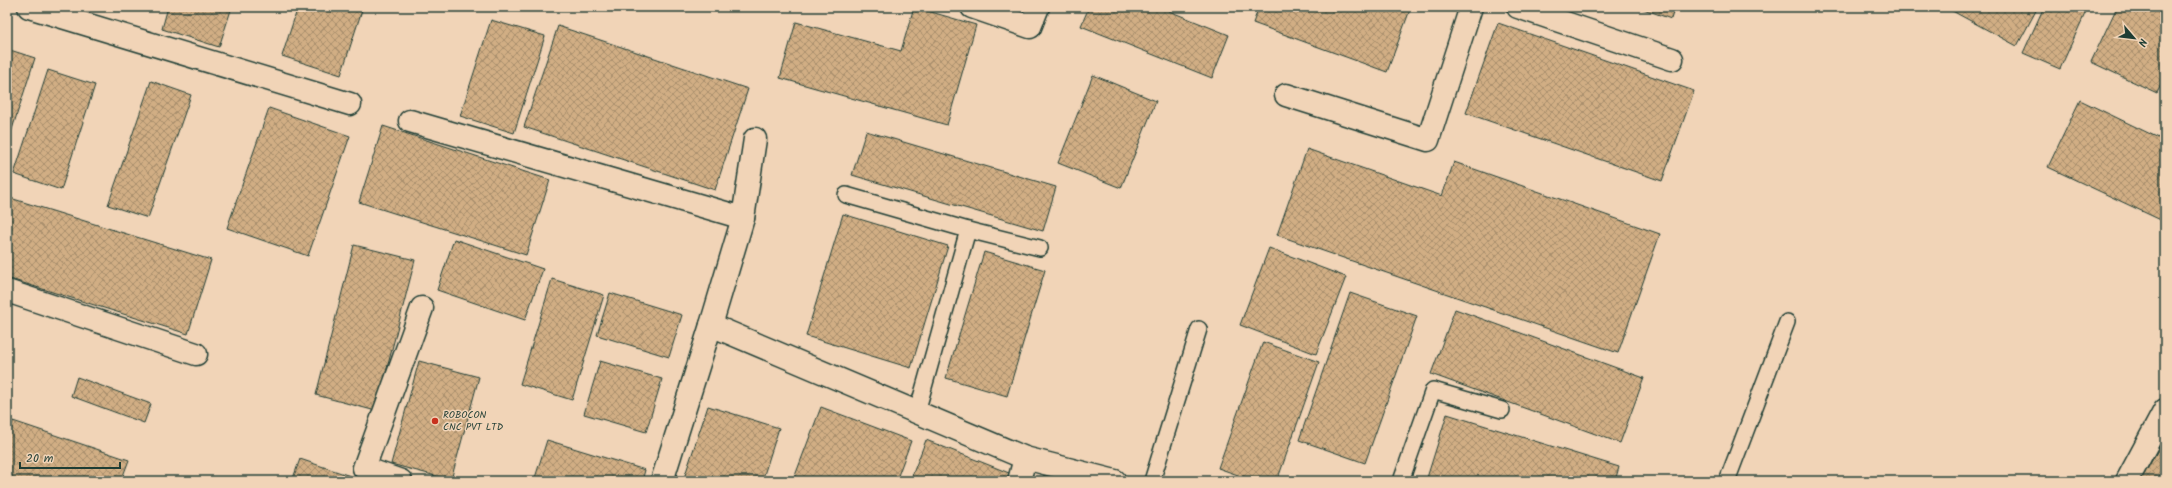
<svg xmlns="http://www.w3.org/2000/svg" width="2172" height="488" font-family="Kalam,sans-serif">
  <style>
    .building { fill: url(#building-cross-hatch); stroke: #1f3d34 }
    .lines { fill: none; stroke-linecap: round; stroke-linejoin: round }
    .lane-casing { stroke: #1f3d34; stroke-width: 18 }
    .street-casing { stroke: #1f3d34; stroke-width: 25 }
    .lane { stroke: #f1d4b7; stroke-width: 15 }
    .street { stroke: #f1d4b7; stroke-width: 22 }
    .poi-dot { fill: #c8321e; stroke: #f1d4b7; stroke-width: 1.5 }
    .labels { text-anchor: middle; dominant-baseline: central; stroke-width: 3; stroke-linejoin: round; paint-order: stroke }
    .poi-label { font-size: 10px; fill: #1f3d34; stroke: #f1d4b7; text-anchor: start }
  </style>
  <defs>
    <pattern id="building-cross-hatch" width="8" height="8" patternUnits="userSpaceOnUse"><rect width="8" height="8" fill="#d1ae84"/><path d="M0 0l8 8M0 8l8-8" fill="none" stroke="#a98f6d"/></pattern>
  </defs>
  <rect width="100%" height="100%" fill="#f1d4b7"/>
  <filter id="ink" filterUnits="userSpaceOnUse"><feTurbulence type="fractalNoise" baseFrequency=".025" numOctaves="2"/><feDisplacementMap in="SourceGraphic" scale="8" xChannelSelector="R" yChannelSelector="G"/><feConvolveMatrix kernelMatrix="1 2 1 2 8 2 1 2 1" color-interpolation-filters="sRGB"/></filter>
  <g filter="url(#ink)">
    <!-- building -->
    <g class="building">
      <polygon points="168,7 232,7 219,47 162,29"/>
      <polygon points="298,7 363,7 341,75 282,56"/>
      <polygon points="914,7 976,25 947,125 780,78 796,22 901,51"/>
      <polygon points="1089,7 1159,7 1229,35 1212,78 1081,26"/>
      <polygon points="1259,7 1411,7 1387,72 1253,23"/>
      <polygon points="1638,7 1675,7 1671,19"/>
      <polygon points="1945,7 2038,7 2017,46"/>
      <polygon points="2044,7 2088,7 2060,69 2023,53"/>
      <polygon points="2117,7 2165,7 2165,77 2157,93 2091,62"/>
      <polygon points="491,20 545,36 514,133 460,116"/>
      <polygon points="1498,23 1694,91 1662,181 1466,113"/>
      <polygon points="558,26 748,89 715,190 524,127"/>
      <polygon points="7,49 35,58 7,145"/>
      <polygon points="48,70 95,85 61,190 14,174"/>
      <polygon points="1093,75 1156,101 1121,188 1058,163"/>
      <polygon points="151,81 191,95 148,218 108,205"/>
      <polygon points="2080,100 2165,141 2165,222 2048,167"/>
      <polygon points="269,108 350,136 308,256 227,228"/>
      <polygon points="383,126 550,180 526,255 359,202"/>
      <polygon points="866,131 1056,187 1043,231 852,175"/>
      <polygon points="1307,149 1442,196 1454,162 1660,234 1618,353 1277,235"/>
      <polygon points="7,197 211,260 188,334 7,278"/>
      <polygon points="843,214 948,246 911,368 806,336"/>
      <polygon points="454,239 543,269 525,320 437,290"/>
      <polygon points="354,245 415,260 376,411 316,395"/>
      <polygon points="1269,248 1346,277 1316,354 1240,325"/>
      <polygon points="984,252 1045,270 1007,396 946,378"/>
      <polygon points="552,279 604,295 572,400 520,384"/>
      <polygon points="610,293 682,315 669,357 597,335"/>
      <polygon points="1350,293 1417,316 1365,463 1299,440"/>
      <polygon points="1455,309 1644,378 1620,443 1431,374"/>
      <polygon points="1263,342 1319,362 1277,481 1255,481 1218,468"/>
      <polygon points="419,361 479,377 451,480 391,464"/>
      <polygon points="600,361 662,379 646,432 584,414"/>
      <polygon points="77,377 151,404 144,423 71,396"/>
      <polygon points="708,406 779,428 762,481 683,481"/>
      <polygon points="821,407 911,441 896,481 793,481"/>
      <polygon points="1447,414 1619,467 1615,481 1426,481"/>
      <polygon points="13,421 129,460 121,481 7,481 7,439"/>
      <polygon points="2165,438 2165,481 2140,481"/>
      <polygon points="547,440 645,470 642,481 534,481"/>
      <polygon points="926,440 1009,473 1006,481 910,481"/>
      <polygon points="300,459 365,481 292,481"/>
      <polygon points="1046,470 1077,481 1042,481"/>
    </g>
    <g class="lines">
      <!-- lane casing -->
      <g class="lane-casing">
        <g id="lane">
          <polyline points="846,195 968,230"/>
          <polyline points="917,412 968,230 1040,248"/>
          <polyline points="1152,481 1199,329"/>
          <polyline points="1401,481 1433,390 1502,410"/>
          <polyline points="1727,481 1787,322"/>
        </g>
      </g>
      <!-- street casing -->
      <g class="street-casing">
        <g id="street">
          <polyline points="29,7 350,104"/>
          <polyline points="972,7 1030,27 1038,7"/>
          <polyline points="1518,7 1672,59"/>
          <polyline points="1286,95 1428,140 1471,7"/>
          <polyline points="410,121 743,218"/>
          <polyline points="7,291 196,354"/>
          <polyline points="711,325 743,218 755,139"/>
          <polyline points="401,481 364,468 422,308"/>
          <polyline points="662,481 711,325 1025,458 1115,481"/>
          <polyline points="1019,481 1025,458"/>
          <polyline points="2127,481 2165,410"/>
        </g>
      </g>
      <!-- lane -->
      <use href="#lane" class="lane"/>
      <!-- street -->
      <use href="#street" class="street"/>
    </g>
  </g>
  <!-- markers -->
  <circle class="poi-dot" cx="435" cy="421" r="4"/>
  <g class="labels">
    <!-- poi labels -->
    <g class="poi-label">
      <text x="443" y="415">ROBOCON<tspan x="443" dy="12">CNC PVT LTD</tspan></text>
    </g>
  </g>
  <!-- margin -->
  <rect width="2172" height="488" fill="none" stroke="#f1d4b7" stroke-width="24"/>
  <rect x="12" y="12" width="2148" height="464" fill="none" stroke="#1f3d34" stroke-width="1.5" filter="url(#ink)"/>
  <!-- north arrow -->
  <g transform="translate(2134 38) rotate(118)" stroke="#f1d4b7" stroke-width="3" paint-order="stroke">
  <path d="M0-3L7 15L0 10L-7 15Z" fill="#1f3d34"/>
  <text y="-6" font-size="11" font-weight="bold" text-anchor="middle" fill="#1f3d34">N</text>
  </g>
  <!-- scale -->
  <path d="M20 462v6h100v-6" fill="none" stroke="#1f3d34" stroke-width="2"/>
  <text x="26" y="462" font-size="12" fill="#1f3d34" stroke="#f1d4b7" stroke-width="3" paint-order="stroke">20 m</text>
</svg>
